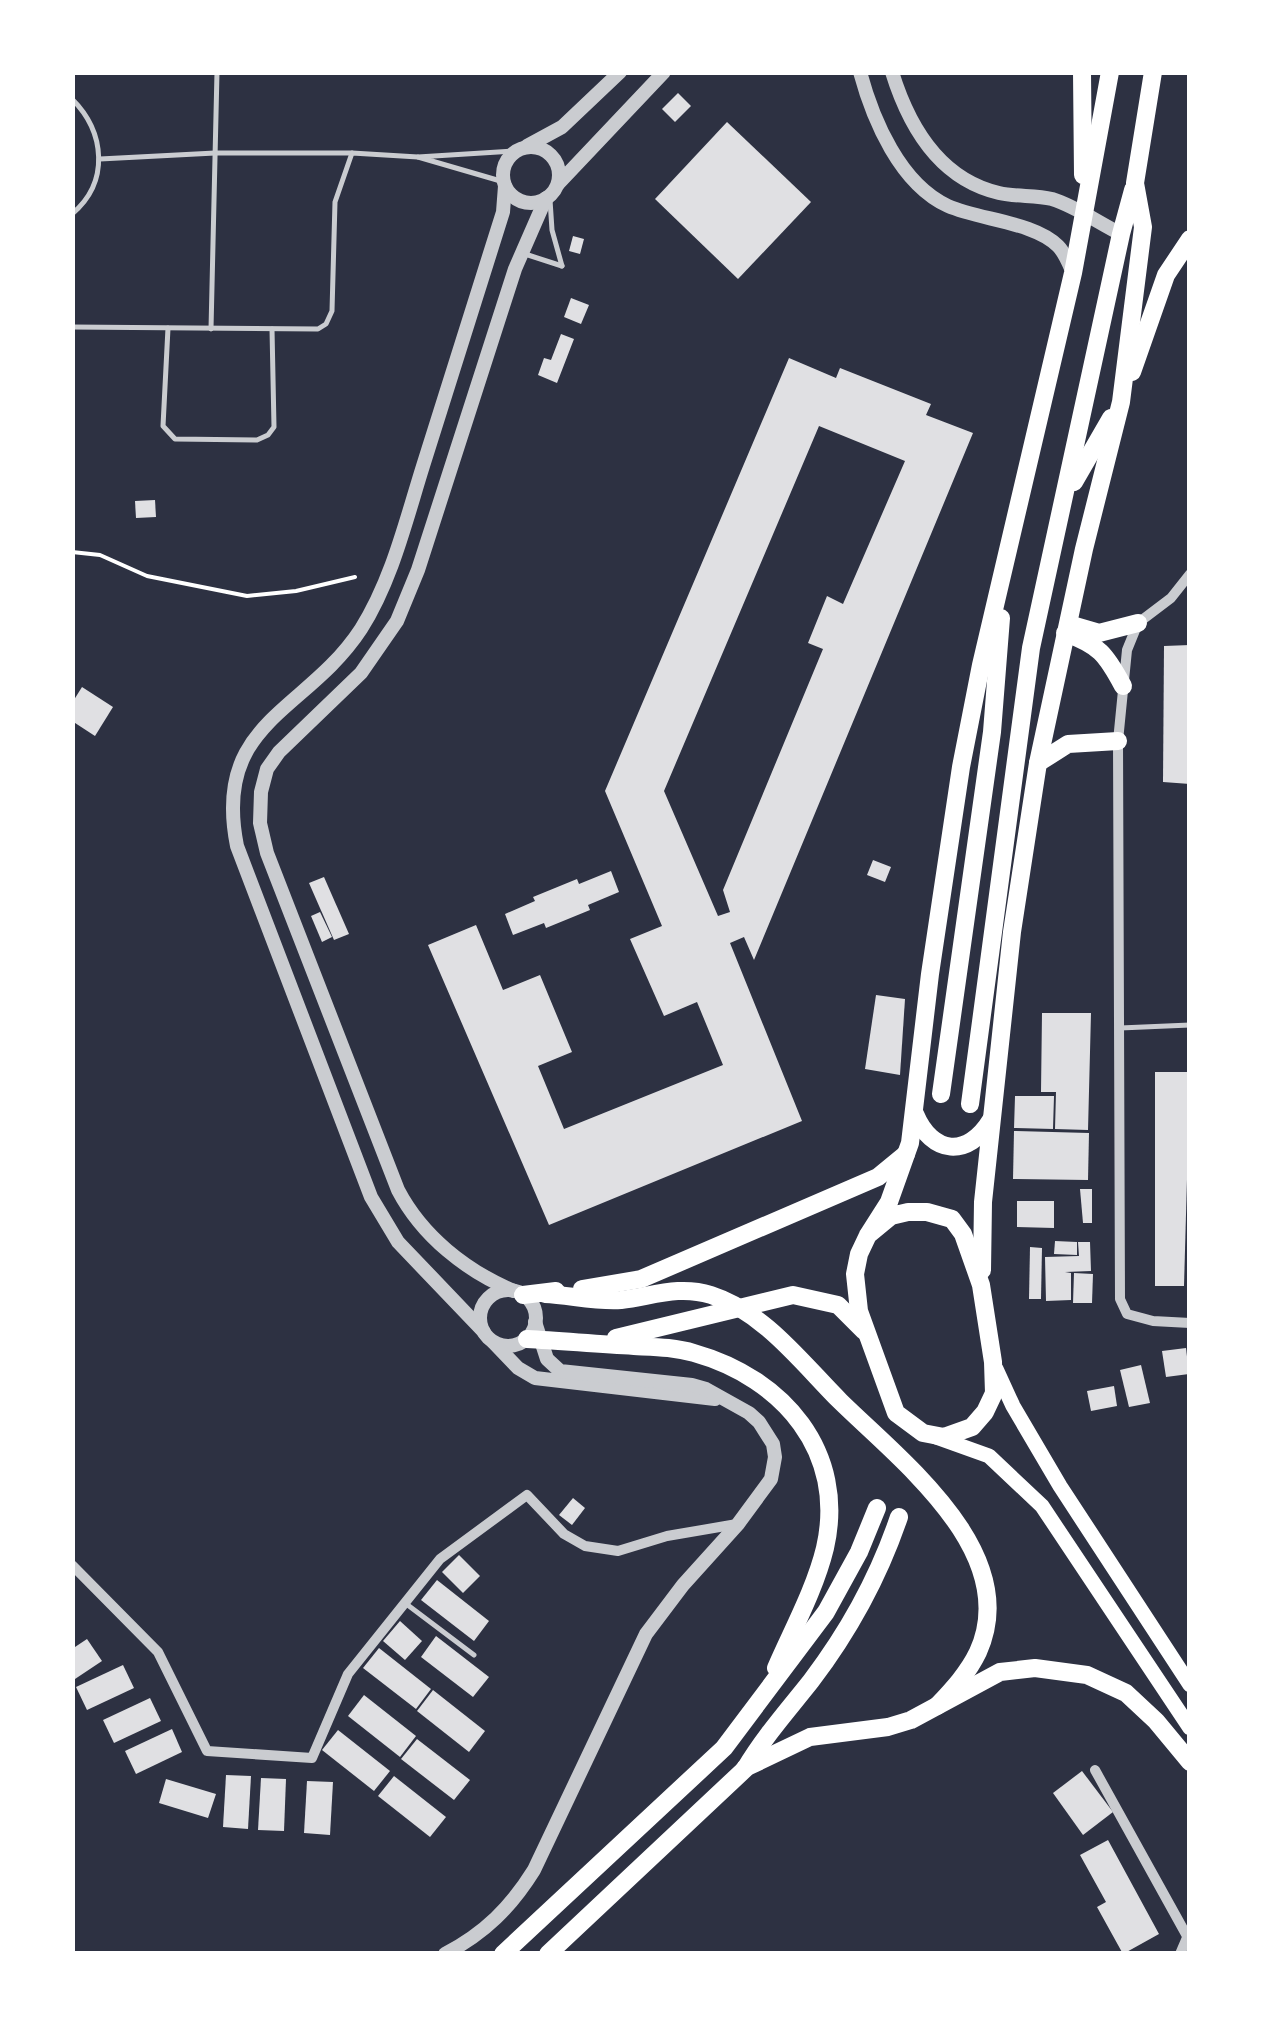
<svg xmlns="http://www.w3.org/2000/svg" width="1262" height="2026" font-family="Helvetica,sans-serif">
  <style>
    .building { fill: #e0e0e3; fill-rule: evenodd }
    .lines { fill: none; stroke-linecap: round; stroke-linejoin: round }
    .path { stroke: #fff; stroke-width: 4 }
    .service { stroke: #caccd0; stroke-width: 5 }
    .minor { stroke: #caccd0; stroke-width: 10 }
    .tertiary { stroke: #caccd0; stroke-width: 14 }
    .secondary { stroke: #fff; stroke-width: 15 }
    .trunk { stroke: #fff; stroke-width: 18 }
  </style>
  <rect width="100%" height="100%" fill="#2d3142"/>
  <!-- building -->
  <g class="building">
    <polygon points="678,93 691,106 675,122 662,109"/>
    <polygon points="727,122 811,202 738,279 655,199"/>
    <polygon points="573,236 584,239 580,254 569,251"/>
    <polygon points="571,298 589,305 581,324 564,317"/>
    <polygon points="561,334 574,339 557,383 538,375 544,358 551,360"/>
    <path d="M789,358L836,378L840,368L931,404L926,415L973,433L754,960L744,937L730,943L802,1121L549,1225L428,945L476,925L503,990L540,975L572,1052L538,1066L564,1129L723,1065L697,1002L664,1016L630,939L662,926L605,791ZM819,426L905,461L843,604L827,596L808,643L823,649L723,890L730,912L718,916L664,791Z"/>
    <polygon points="155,500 156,517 136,518 135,501"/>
    <polygon points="1190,645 1190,784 1163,782 1164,646"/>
    <polygon points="82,687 113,707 95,736 72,721 72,703"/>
    <polygon points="873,860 891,867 885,882 867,875"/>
    <polygon points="611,871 619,892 588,905 590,910 546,928 544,923 513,935 505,914 535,901 533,897 577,879 579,884"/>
    <polygon points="324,877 349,934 334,940 309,883"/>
    <polygon points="320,912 332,937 322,942 311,916"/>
    <polygon points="876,995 905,999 900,1075 865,1069"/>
    <polygon points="1042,1013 1091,1013 1088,1130 1055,1129 1056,1092 1041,1092"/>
    <polygon points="1155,1072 1190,1072 1184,1286 1155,1286"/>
    <polygon points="1015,1096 1054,1096 1053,1129 1014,1128"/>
    <polygon points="1014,1131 1089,1133 1088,1180 1013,1179"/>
    <polygon points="1080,1189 1092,1189 1092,1223 1083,1223"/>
    <polygon points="1017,1201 1054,1201 1054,1228 1017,1227"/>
    <polygon points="1055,1241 1077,1242 1077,1255 1054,1254"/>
    <polygon points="1078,1242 1090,1242 1091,1271 1065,1272 1071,1273 1071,1300 1046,1301 1045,1257 1079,1256"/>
    <polygon points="1030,1247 1042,1248 1041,1299 1029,1299"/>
    <polygon points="1074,1273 1093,1274 1092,1303 1073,1303"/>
    <polygon points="1186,1348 1189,1374 1166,1377 1162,1351"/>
    <polygon points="1141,1365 1150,1403 1129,1407 1120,1370"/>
    <polygon points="1114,1386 1117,1406 1091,1411 1087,1391"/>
    <polygon points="573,1498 585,1508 572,1525 559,1515"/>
    <polygon points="459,1555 480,1576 463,1593 442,1572"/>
    <polygon points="437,1580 489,1621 474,1641 421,1600"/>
    <polygon points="400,1621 422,1641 405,1660 383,1641"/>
    <polygon points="436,1636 489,1677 473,1697 421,1657"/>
    <polygon points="87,1639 102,1661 72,1681 72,1649"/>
    <polygon points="379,1648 431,1689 416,1709 363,1668"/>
    <polygon points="123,1665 134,1688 87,1710 76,1687"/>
    <polygon points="433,1690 485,1731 469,1752 417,1711"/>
    <polygon points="364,1695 416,1736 400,1757 348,1716"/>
    <polygon points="150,1698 161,1721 114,1743 103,1720"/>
    <polygon points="172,1729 182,1752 136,1774 125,1751"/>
    <polygon points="338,1730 390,1771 374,1791 322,1750"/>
    <polygon points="417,1739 470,1780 454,1800 401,1759"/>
    <polygon points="1082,1771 1113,1812 1083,1835 1053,1793"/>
    <polygon points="226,1775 251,1776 248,1829 223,1827"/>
    <polygon points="394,1776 446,1817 430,1837 378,1796"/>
    <polygon points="261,1778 286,1779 284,1831 258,1830"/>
    <polygon points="166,1779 216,1794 208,1818 159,1803"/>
    <polygon points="307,1781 333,1782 330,1835 304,1833"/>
    <polygon points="1108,1840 1159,1934 1123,1954 1097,1907 1106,1902 1080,1855"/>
  </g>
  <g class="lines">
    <!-- path -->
    <polyline class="path" points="72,552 100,555 147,576 247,596 296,591 355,577"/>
    <!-- service -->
    <g class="service">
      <path d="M72,99C105,132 110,182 72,214"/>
      <polyline points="100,159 215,153 352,153"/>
      <polyline points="504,182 418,157 516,151"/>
      <polyline points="550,200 552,230 562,266"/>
      <polyline points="522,253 562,266"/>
      <polyline points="72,327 318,329 326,324 332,311 335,202 352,153 418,157"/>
      <polyline points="168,328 163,426 175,439 257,440 268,435 274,427 272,329"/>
      <polyline points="211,329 217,72"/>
      <polyline points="1120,1028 1190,1025"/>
      <polyline points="405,1603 474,1655"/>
    </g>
    <!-- minor -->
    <g class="minor">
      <polyline points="1190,574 1171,598 1138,623 1127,650 1118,741 1120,1299 1127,1314 1153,1321 1190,1323"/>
      <polyline points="72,1565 158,1652 207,1751 312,1758 348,1674 440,1559 527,1495 564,1534 585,1546 618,1551 667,1536 737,1524"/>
      <polyline points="1095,1770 1187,1936"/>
      <polyline points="1180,1954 1189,1933"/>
    </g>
    <!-- tertiary -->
    <g class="tertiary">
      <path d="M860,72C873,120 900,184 948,206C980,220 1034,222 1058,246C1065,253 1069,264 1073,273"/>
      <path d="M892,72C909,127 939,179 999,193C1016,197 1035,195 1052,199C1075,206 1099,223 1121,234"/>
      <polyline points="527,146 562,127 620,72"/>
      <circle cx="531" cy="175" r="28"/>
      <polyline points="558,184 664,72"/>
      <circle cx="508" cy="1318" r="28"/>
      <path d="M514,1291C466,1271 422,1236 398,1190L267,853L260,823L261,792L267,769L279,752L361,673L397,621L418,570L515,269L546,198"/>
      <path d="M484,1332L398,1242L371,1197L237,846C212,721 306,713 361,629C392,580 406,520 423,466C450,381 476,296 503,212L505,186"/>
      <polyline points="494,1343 518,1368 535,1378 715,1399"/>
      <path d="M445,1954C485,1933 511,1907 534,1870L646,1634L683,1585L738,1524L771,1479L775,1457L773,1444L759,1422L749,1413L706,1389L692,1385L560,1371L547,1359L535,1322"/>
    </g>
    <!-- secondary -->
    <g class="secondary">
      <polyline points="996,1369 1013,1406 1060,1486 1190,1685"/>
      <polyline points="936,1437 989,1456 1042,1506 1190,1728"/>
    </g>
    <!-- trunk -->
    <g class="trunk">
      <polyline points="1082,72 1083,175"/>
      <polyline points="1132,372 1166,275 1190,239"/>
      <polyline points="1074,482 1111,418"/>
      <polyline points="1075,626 1099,633 1138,623"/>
      <path d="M1065,633C1099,645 1106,654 1123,686"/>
      <polyline points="1038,763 1068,744 1118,741"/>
      <polyline points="941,1094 992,732 1001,618"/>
      <polyline points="970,1104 1031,648 1121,234 1133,190"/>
      <path d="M915,1114C932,1155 968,1158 991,1120"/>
      <polyline points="868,1235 891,1216 908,1212 927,1212 952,1219 963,1234 981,1285 993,1362 994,1393 985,1412 972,1427 944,1437 923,1433 896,1413 859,1311 855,1274 859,1254 868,1235 889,1202 910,1143 930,974 961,767 981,665 1073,273 1110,72"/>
      <polyline points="982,1270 983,1202 1012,932 1038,763 1084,549 1121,402 1143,227 1135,183 1153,72"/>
      <polyline points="582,1289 641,1279 878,1177 906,1154"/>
      <path d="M545,1294C569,1295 597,1302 621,1300C653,1296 679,1285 711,1295C764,1312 802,1363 840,1401C900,1460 1023,1553 978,1652C968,1673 953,1689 937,1706"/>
      <polyline points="523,1295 556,1291"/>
      <polyline points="616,1338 793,1295 838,1305 864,1331"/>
      <path d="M527,1339C562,1341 598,1344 634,1346C654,1347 674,1347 694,1353C783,1378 847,1452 825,1548C815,1589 793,1629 776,1668"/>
      <polyline points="745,1768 810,1737 888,1727 911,1720 1000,1672 1035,1668 1087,1675 1126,1693 1156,1721 1190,1762"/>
      <polyline points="503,1954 724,1748 826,1612 859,1552 877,1508"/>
      <path d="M548,1954L745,1769C764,1737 788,1710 811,1681C849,1631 879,1576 899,1517"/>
    </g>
  </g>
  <!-- border -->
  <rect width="1262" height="2026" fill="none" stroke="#ffffff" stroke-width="150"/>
</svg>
